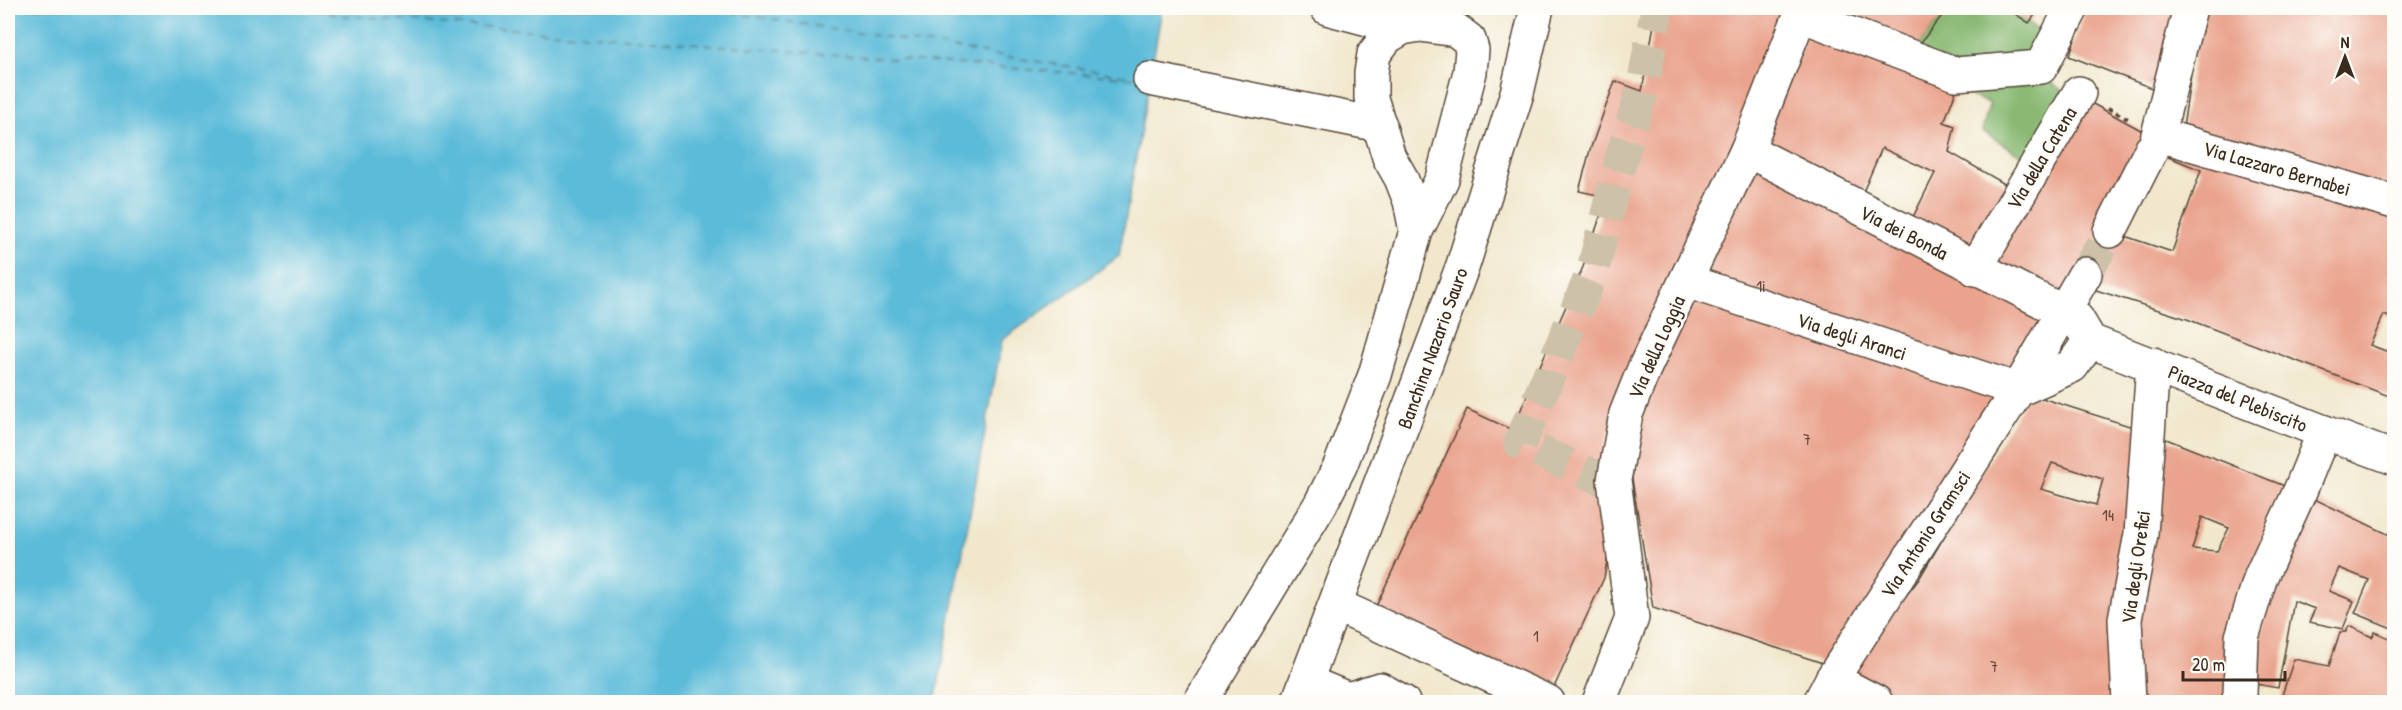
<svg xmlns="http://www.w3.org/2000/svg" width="2402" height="710" font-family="'Patrick Hand',sans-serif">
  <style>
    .forest { fill: #89b973; stroke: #627248; stroke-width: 1.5 }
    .water { fill: #5bbbd9; stroke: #4b727c; stroke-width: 1.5 }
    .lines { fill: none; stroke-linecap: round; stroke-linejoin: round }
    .ferry { stroke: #465d5f; stroke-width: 1.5; stroke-dasharray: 8 6; stroke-linecap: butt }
    .building { fill: #eaa48e; fill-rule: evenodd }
    .minor-tunnel { stroke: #cdc1a9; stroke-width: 33; stroke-dasharray: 33 16; stroke-linecap: butt }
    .minor-casing { stroke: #564638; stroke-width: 36 }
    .path { stroke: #564638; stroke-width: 4; stroke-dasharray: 4.5 4.5; stroke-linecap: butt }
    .minor { stroke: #fff; stroke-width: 33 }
    .labels { text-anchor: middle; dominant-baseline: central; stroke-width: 5; stroke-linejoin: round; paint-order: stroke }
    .number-label { font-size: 16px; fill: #67483a }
    .street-label { font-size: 20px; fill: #3b2a1e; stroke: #fdfcf7 }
  </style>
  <rect width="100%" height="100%" fill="#fdfcf7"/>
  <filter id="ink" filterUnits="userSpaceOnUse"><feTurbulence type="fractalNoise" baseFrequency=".0167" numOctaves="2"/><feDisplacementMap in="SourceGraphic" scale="12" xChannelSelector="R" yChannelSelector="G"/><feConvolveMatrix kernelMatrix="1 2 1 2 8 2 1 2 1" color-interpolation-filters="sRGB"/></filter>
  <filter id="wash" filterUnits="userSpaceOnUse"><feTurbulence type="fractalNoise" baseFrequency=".008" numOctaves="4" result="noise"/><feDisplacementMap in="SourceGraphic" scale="24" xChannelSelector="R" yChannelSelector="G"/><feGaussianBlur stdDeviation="1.35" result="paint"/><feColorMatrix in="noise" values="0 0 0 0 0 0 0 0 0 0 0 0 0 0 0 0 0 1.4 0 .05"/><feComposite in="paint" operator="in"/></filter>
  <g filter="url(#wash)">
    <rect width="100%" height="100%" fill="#f1e7cc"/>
    <!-- forest -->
    <g class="forest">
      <polygon points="1948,8 2006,8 2047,36 2034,62 1956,69 1914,51"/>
      <polygon points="2037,72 2071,97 2032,162 1982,131 1990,103 1956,91 1961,79"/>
    </g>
    <!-- water -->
    <polygon class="water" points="8,8 1162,8 1119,256 1002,340 935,702 8,702"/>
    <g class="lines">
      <!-- ferry -->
      <g class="ferry">
        <polyline points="301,8 347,16 1134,78"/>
        <polyline points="703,8 1134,77"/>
      </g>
    </g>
    <g id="blocks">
      <!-- building -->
      <g class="building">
        <polygon points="1657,8 1792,8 1771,66 1635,356 1600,459 1609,550 1604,578 1550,696 1373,613 1467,409 1512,430 1583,267 1607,197 1579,191 1590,150 1615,81 1642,91"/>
        <polygon points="1820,8 1948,8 1914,51"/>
        <polygon points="2006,8 2040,8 2029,23"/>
        <polygon points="2087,8 2183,8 2162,92 2069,56"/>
        <polygon points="2201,8 2394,8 2394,191 2182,134"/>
        <polygon points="1809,30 1956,91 1944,122 1955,126 1949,152 2017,191 1977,260 1909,225 1935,173 1882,148 1859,201 1757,149"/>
        <path d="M2082,98L2148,134L2394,213V319L2384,315L2370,345L2394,354V398L2187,319L2093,289L2055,302L1985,272ZM2151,150L2201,170L2172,252L2110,231Z"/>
        <polygon points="1752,159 2049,313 2011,384 1700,281"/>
        <polygon points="1695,288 2007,394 1829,665 1653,608 1632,479 1642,399"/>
        <path d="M2029,394L2139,429L2123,702H1901L1866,685L1854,675L1856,660L1919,579ZM2052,463L2103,479L2096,505L2041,489Z"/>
        <path d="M2156,435L2295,490L2229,702H2137L2134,664ZM2202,517L2229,528L2217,551L2192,549Z"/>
        <polygon points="2304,494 2394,537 2394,629 2355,613 2369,580 2339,568 2329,591 2354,601 2343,629 2309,622 2315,609 2294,601 2278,688 2244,682"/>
        <polygon points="2349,626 2372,637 2375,632 2394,640 2394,702 2293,702 2281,698 2294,659 2329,666 2340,632 2346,632"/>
      </g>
    </g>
  </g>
  <g filter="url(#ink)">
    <use href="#blocks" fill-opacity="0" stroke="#564638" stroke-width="1.5"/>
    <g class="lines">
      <!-- minor-tunnel -->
      <g class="minor-tunnel">
        <polyline points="2085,274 2110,231"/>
        <polyline points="1614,480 1601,479 1520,443 1592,273 1621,159 1642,91 1657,8"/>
      </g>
      <!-- minor casing -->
      <g class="minor-casing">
        <g id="minor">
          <polyline points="1327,8 1402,28"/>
          <polyline points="1801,15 1956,74 2041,67 2072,8"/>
          <polyline points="1150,79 1380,125"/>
          <polyline points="2159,135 2394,202"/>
          <polyline points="2157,139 2190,8"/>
          <polyline points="1747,150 2077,319 2090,341 2324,432 2394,458"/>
          <polyline points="2110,231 2151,150"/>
          <polyline points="1975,269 2079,93"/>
          <polyline points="1686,281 2018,390"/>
          <polyline points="2018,390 2072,366 2090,341"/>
          <polyline points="1336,605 1548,702"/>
          <polyline points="1832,679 1876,702"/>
          <polyline points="1307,682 1348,699 1380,689 1403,702"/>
          <polyline points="1200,702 1320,505 1340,466 1375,375 1416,231 1442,179 1470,72 1472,50 1469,40 1456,30 1420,25 1402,28 1387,37 1374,54 1371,73 1371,98 1389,157 1401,178 1410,201 1416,231"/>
          <polyline points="1298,702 1463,265 1517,93 1537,8"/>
          <polyline points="1599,702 1632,618 1614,480 1626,414 1644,369 1747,150 1803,8"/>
          <polyline points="1820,702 1832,679 2018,390 2085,274"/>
          <polyline points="2129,702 2125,619 2141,534 2153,364"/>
          <polyline points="2238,702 2240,694 2242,637 2261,576 2300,491 2324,432"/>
        </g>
      </g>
      <!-- path -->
      <polyline class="path" points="2108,108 2128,119"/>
      <!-- minor -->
      <use href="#minor" class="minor"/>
    </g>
  </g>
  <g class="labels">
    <!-- number labels -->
    <g class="number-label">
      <text x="1761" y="286">1i</text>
      <text x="1807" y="439">7</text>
      <text x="2108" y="515">14</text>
      <text x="1536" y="636">1</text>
      <text x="1994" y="666">7</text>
    </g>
    <!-- street labels -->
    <g class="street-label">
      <text transform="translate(2041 158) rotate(-59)">Via della Catena</text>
      <text transform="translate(2277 168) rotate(16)">Via Lazzaro Bernabei</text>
      <text transform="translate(1904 232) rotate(27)">Via dei Bonda</text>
      <text transform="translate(1852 336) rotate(18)">Via degli Aranci</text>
      <text transform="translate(1656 347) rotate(-66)">Via della Loggia</text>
      <text transform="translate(1432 348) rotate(-70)">Banchina Nazario Sauro</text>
      <text transform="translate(2238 398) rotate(22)">Piazza del Plebiscito</text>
      <text transform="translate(1925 534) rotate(-57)">Via Antonio Gramsci</text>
      <text transform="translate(2135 567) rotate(-82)">Via degli Orefici</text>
    </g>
  </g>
  <!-- margin -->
  <rect width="2402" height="710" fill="none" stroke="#fdfcf7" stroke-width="30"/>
  <!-- north arrow -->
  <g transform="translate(2345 57)" stroke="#fdfcf7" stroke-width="4.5" paint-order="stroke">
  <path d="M0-4.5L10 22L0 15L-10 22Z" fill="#3b2a1e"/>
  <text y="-9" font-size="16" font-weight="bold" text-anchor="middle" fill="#3b2a1e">N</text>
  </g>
  <!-- scale -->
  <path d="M2183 671v9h102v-9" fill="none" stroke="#3b2a1e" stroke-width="3"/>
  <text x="2192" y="671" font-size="18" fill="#3b2a1e" stroke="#fdfcf7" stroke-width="4.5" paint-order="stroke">20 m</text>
</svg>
